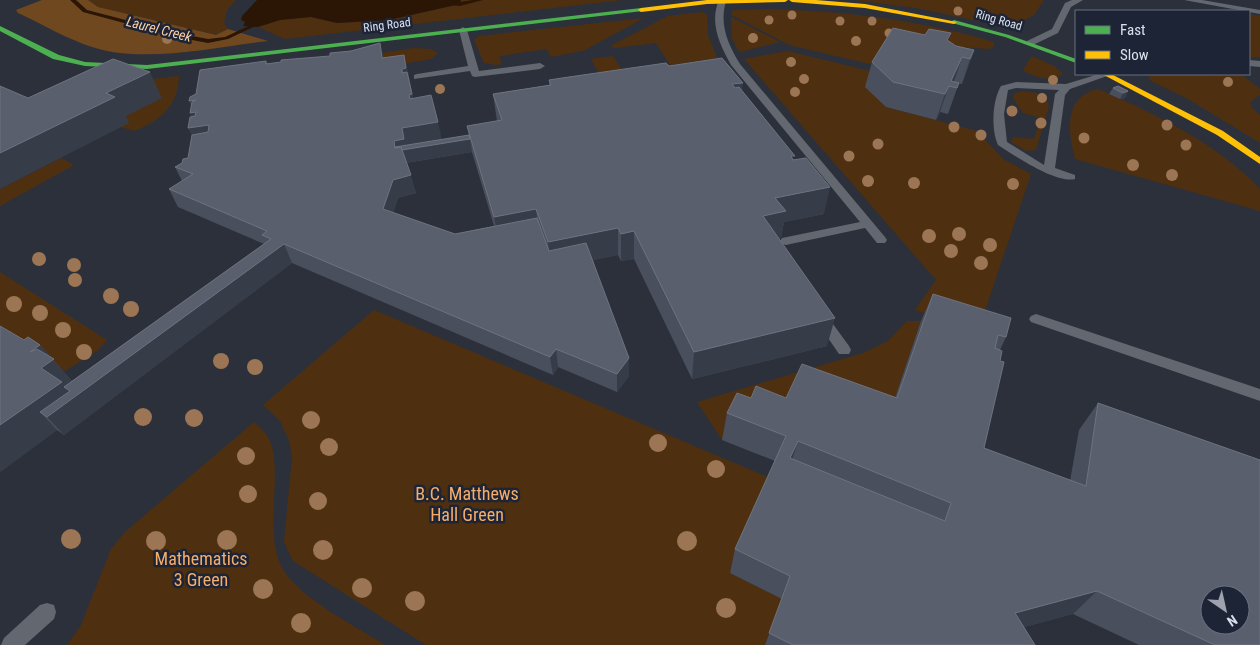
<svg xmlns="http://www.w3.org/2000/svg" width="1260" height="645" font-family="'Roboto Condensed',sans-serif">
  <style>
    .green { fill: #4e3011 }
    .forest { fill: #704820 }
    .water { fill: #2b1605 }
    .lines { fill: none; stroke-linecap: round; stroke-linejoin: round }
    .stream { fill: #2b1605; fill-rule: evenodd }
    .lane { fill: #63676f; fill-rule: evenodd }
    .fast { fill: #4caf50; fill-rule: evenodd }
    .slow { fill: #ffc107; fill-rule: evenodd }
    .tree { fill: #9b7554 }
    .wall { fill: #4a4f5e; fill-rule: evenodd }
    .shaded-wall { fill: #373c49 }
    .building { fill: #595f6d; stroke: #6e7381; fill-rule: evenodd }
    .labels { text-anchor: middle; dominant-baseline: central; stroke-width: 5; stroke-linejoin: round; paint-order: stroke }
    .far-street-label { font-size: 12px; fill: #dae0ec; stroke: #1d2436 }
    .far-water-label { font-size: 14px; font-style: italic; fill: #fbcfa8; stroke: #1d2436 }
    .near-park-label { font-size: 18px; fill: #f5ad6a; stroke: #1d2436 }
  </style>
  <rect width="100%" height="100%" fill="#2c303a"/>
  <!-- green -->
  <g class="green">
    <polygon points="88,0 236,0 227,10 224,22 228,29 216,35 98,7"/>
    <polygon points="461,0 622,0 285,39 258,27 280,20 311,17 337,23 389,20 460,4"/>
    <polygon points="854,0 1044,0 1034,15 1011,28 916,8"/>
    <path d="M768,9C845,11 920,20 994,42V47L988,49L961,47L878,66L789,45L732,15L731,12L734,10Z"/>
    <polygon points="703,12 707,15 708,35 717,58 670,65 656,43 615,48 610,46 668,16"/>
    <polygon points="1249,14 1260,16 1260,57 1249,57"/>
    <polygon points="731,17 780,42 739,52 732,38"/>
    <polygon points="644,18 583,51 551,57 547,49 499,56 502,64 496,65 484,63 474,40 479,36"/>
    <polygon points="414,48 431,49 438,53 431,59 397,65 368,55"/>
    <polygon points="788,51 874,72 886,107 977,131 1003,159 1031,174 978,332 915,310 936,280 744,59"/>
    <polygon points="613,56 622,70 599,74 591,59"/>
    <path d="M1032,56L1054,66L1063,74C1052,83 1033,77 1023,70Z"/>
    <polygon points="1157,74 1243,76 1260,89 1260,95 1250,102 1252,108 1260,115 1260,143 1188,99 1151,81 1148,77"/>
    <path d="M179,76C178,106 160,121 134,131L120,127V119L152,79Z"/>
    <path d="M1098,89C1157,115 1215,142 1260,189V211L1075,159C1068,131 1063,97 1098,89Z"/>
    <polygon points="1021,91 1037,93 1046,99 1049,106 1036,150 1026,151 1011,142 1013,137 1034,139 1041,118 1023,113 1013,98 1014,94"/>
    <polygon points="61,158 74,165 0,206 0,189"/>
    <polygon points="0,272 107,340 97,351 65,371 0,338"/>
    <polygon points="374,310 772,479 730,573 782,599 765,645 426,645 293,561 284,542 292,457 289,441 280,421 263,405"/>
    <polygon points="907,321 921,321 886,425 780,425 722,440 697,402 863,353 888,341"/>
    <path d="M254,422C258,426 262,429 265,433C288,460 260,535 284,571C302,599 355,626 385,645H67L81,625L111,549L126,531Z"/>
  </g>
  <!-- forest -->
  <path class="forest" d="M42,0H88L98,7L216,35L228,29L268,41C214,47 144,64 92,47C67,39 42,24 18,13L16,10Z"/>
  <!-- water -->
  <polygon class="water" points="257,0 461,0 460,4 389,20 337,23 311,17 280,20 258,27 243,26 245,22 241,20 242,16"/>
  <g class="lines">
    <!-- stream -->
    <g class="stream">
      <polygon points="70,0 76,0 87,10 176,33 208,39 225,37 257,22 262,23 228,39 208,43 176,37 83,12"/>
      <polygon points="422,0 460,2 472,0 483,0 460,6 425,2"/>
    </g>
    <!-- lane -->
    <g class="lane">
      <path d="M719,0L726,1C719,25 728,44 740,64L885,237L887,240L885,243H877L865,228L786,245L782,244L780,241L782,238L860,222L731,65C720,45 709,23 719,0Z"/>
      <polygon points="1072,0 1083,0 1071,7 1058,33 1033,45 1027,45 1027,41 1052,29 1065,3"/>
      <polygon points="1184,0 1202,0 1260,10 1260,14"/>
      <polygon points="463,27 467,30 479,71 540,63 545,66 540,69 475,77 472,76 470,71 414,79 414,75 417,74 468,66 459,30"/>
      <polygon points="1249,60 1260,61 1260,67 1249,66"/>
      <path d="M1099,74H1113L1070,89L1065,95L1055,168L1075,175V179C1056,184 1015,156 998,145C991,130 992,101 1001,86L1016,82L1066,84ZM1016,88L1059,90L1055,94L1044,165L1007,142L1004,114L1008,90Z"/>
      <polygon points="820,311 825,313 849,346 851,350 849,354 839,354 815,319 813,316 815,313"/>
      <polygon points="1036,314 1260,389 1260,401 1031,322 1029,319 1031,316"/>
      <polygon points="47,603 54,605 56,612 54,619 25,645 1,645 4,638 40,605"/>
    </g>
    <!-- fast -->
    <g class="fast">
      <polygon points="641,8 643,9 643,11 147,69 85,66 53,59 0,31 0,26 59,55 85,62 147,65"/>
      <polygon points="954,20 1009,35 1076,59 1076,63 1005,37 952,23 952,21"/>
    </g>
    <!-- slow -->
    <g class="slow">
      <polygon points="707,0 788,0 785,2 707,4 641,12 638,10 641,8"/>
      <polygon points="789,0 816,0 865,4 957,22 954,24 865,8 792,2"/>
      <polygon points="1102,74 1111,74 1223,131 1260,157 1260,164 1217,135"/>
    </g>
  </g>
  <!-- trees -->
  <g class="tree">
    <circle cx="958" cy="11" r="4.5"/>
    <circle cx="792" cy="15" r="4.5"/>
    <circle cx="769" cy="20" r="4.5"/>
    <circle cx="840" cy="21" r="4.5"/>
    <circle cx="872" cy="21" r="4.5"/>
    <circle cx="889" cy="33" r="4.5"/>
    <circle cx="753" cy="38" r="5"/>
    <circle cx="167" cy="39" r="5"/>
    <circle cx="856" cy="41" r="5"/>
    <circle cx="791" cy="62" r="5"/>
    <circle cx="804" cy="79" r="5"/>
    <circle cx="1053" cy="80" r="5"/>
    <circle cx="1228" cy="82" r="5"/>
    <circle cx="440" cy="89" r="5"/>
    <circle cx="795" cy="92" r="5"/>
    <circle cx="1042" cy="98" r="5"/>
    <circle cx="1012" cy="111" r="5.5"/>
    <circle cx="1041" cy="123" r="5.5"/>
    <circle cx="1167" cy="125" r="5.5"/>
    <circle cx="954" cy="127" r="5.5"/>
    <circle cx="981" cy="135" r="5.5"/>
    <circle cx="1084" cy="138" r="5.5"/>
    <circle cx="878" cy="144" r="5.5"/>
    <circle cx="1186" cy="145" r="5.5"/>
    <circle cx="849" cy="156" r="5.5"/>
    <circle cx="1133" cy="165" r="6"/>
    <circle cx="1172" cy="175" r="6"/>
    <circle cx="868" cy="181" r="6"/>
    <circle cx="914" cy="183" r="6"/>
    <circle cx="1013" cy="184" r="6"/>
    <circle cx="959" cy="234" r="7"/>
    <circle cx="929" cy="236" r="7"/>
    <circle cx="990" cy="245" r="7"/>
    <circle cx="951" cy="251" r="7"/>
    <circle cx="39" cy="259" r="7"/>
    <circle cx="981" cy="263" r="7"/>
    <circle cx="74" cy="265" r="7"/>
    <circle cx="75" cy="280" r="7"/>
    <circle cx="111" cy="296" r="8"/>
    <circle cx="14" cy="304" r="8"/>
    <circle cx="131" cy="309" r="8"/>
    <circle cx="40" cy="313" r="8"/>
    <circle cx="63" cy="330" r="8"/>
    <circle cx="84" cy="352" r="8"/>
    <circle cx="221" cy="361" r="8"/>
    <circle cx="255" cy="367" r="8"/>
    <circle cx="143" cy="417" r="9"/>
    <circle cx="194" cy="418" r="9"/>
    <circle cx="311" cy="420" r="9"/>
    <circle cx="658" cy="443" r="9"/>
    <circle cx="329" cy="447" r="9"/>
    <circle cx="246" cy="456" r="9"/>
    <circle cx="716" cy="469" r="9"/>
    <circle cx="248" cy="494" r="9"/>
    <circle cx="318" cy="501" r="9"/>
    <circle cx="71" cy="539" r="10"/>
    <circle cx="227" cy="540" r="10"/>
    <circle cx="156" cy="541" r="10"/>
    <circle cx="687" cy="541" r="10"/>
    <circle cx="323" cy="550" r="10"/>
    <circle cx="362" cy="588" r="10"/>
    <circle cx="263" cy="589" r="10"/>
    <circle cx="415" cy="601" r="10"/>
    <circle cx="726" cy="608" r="10"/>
    <circle cx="301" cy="623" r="10"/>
  </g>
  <!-- wall -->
  <g class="wall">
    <polygon points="948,41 956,46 974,50 962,84 954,82 959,83 948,114 940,112 936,120 886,107 865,87 872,62"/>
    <path d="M384,58L408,72L413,98L441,140L469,135L467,126L497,121L493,94L549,85V80L669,66L742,91L794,160L824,214L784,222L781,238H779L827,346L692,379L634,259L621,261L618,255L593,260L629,376L617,392L558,367L553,375L292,263L64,435L57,430L0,472L24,340L40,345L72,381L264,244L178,207L169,189L182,181L175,167L182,163L188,158L192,136V117L196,94L266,61L268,64ZM472,152L494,226L455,234L393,213L398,198L416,193L406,163Z"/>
    <polygon points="1113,88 1128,91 1125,98 1120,99 1109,94"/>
    <polygon points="933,294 1006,337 1000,350 1000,361 984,448 1070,481 1079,430 1098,403 1260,645 1139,645 1073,614 1024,627 1035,645 765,645 782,599 730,573 735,549 775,461 722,440 727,413 751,398 895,398 921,321"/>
  </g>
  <!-- shaded-wall -->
  <g class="shaded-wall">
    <polygon points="380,43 384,59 382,58"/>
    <polygon points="974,50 966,74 962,84 970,59"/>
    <polygon points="404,55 408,72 416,111 413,112 402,69"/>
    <polygon points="962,57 954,82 951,81"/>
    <polygon points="150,72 162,98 126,116 129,123 0,189 0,153 106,93"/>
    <polygon points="743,83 740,108 732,84"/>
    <polygon points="949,86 940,112 936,120 945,94"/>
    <polygon points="1128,91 1125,98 1120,99 1123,93"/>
    <polygon points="196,100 209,125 217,142 196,146 188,128 196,127 190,113 194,112 189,101"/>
    <polygon points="438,122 442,140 470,139 472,152 399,164 395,148 394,141 402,128"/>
    <polygon points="411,175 416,193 398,198 389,227 383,209 393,180"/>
    <polygon points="830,187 824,214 784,222 781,238 759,243 763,216 775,198"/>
    <polygon points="536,209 539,236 499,244 494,217"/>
    <polygon points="618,228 618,255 551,269 548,242"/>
    <polygon points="634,231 634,259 621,261 621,234"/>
    <polygon points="284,244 292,263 64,435 47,417 40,412 57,430 0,472 0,425 41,368 30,352 40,345 77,387"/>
    <polygon points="835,318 827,346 692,379 694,352"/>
    <polygon points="556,349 558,367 553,375 550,357"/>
    <polygon points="629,358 629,376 617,392 617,374"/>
    <polygon points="798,441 790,467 790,458"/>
    <polygon points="1097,591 1073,614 995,635 1015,613"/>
  </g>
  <!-- building -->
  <g class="building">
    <polygon points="893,28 925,35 929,29 951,33 947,40 956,46 974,50 970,59 962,57 951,81 959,83 957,88 949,86 945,94 893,82 872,62"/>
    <polygon points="380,43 382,58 404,55 406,68 402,69 402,73 407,72 412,94 409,95 410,99 431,95 438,122 402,128 404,139 394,141 395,148 401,147 411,175 393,180 383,209 455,234 537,218 549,251 586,243 629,358 617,374 556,349 550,357 284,244 47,417 40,412 70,391 64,387 271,239 262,235 267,231 169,189 193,174 175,167 182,163 183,159 188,158 192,135 208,132 209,125 188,128 190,117 195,116 196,112 190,113 192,102 196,100 189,101 190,97 196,94 200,70 266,61 266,64 281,62 281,60 330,56 330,53 351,51"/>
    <polygon points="722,58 743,83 732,84 735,88 739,87 795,156 791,156 793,160 806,158 830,187 775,198 786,211 763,216 835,318 694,352 634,231 621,234 618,228 548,242 536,209 494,217 467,126 502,120 493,94 551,85 549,80 562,78 666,63 669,66"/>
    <polygon points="113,59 150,72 106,93 115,97 0,153 0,86 28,98"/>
    <polygon points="1118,86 1128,91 1123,93 1113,88"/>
    <polygon points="469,135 470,139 402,150 401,147 395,148 395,147"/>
    <path d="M933,294L1011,318L1006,337L998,335L995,348L1002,351L1000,361L1004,362L984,448L1086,486L1098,403L1260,460V645H1215L1097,591L1015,613L1035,645H793L769,633L790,576L735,549L786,436L727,413L737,393L751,398L756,386L786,398L802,364L897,398ZM798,441L951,503L945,521L790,458ZM1210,595H1240V625H1210Z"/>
    <polygon points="0,326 24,340 28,337 40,345 30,352 37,349 54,359 41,368 62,382 0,425"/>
  </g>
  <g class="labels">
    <!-- far-street labels -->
    <g class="far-street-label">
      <text transform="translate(999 20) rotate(16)">Ring Road</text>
      <text transform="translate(387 25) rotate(-7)">Ring Road</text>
    </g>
    <!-- far-water labels -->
    <g class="far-water-label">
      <text transform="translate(159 29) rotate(14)">Laurel Creek</text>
    </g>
    <!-- near-park labels -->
    <g class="near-park-label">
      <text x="467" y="493">B.C. Matthews<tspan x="467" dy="21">Hall Green</tspan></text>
      <text x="201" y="558">Mathematics<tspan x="201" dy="21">3 Green</tspan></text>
    </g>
  </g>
  <!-- legend -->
  <rect x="1075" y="10" width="175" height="65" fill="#1d2436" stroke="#696f7f"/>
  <rect x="1085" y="26" width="25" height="8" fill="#4caf50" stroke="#696f7f"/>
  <text x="1120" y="35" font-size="15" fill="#dae0ec">Fast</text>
  <rect x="1085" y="51" width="25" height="8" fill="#ffc107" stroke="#696f7f"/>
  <text x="1120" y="60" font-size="15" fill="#dae0ec">Slow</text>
  <!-- north arrow -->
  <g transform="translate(1225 610) rotate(146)"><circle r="24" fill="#1d2436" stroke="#696f7f"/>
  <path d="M0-4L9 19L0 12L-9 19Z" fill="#9da2ae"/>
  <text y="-8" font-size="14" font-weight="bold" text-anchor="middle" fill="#dae0ec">N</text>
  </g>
</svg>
